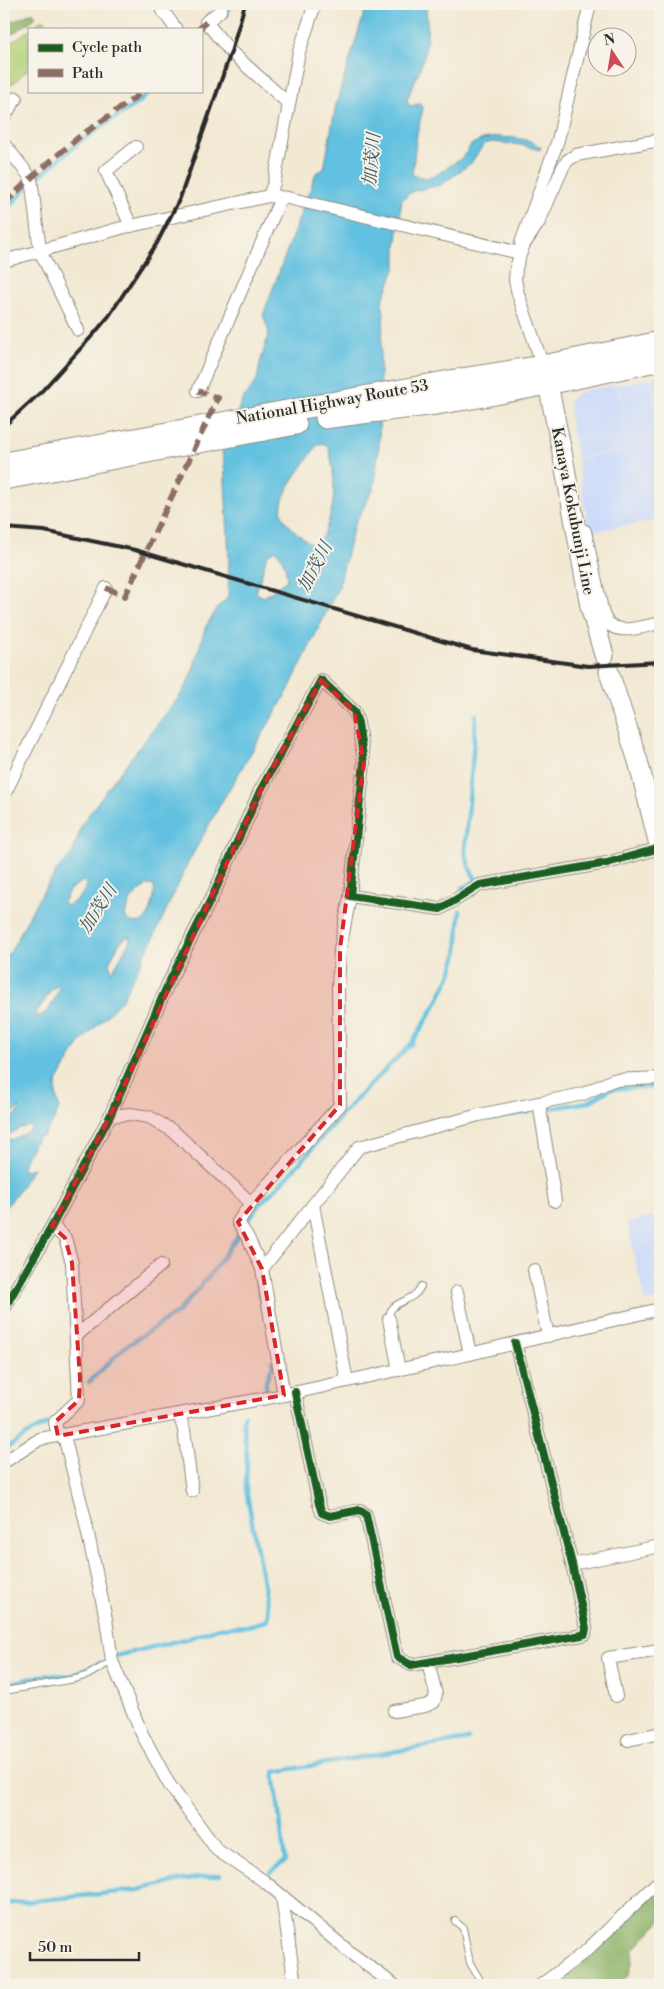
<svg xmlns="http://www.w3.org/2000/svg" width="664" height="1989" font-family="'Libre Bodoni','Noto Serif JP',serif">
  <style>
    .built { fill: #cddbfa }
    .green { fill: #b0cf76; stroke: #6e7d50 }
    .forest { fill: #8cb267; stroke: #5c6e49 }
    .water { fill: #62c1e0; stroke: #467686; fill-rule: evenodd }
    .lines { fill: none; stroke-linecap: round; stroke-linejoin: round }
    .stream { stroke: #62c1e0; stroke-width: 4.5 }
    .service-casing { stroke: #8e8a7f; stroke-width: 8 }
    .minor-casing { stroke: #8e8a7f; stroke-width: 14 }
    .secondary-casing { stroke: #8e8a7f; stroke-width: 21 }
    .trunk-casing { stroke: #8e8a7f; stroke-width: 23 }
    .service { stroke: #fff; stroke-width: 6 }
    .minor { stroke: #fff; stroke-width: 12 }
    .secondary { stroke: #fff; stroke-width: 19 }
    .trunk { stroke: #fff; stroke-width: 21 }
    .rail { stroke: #2b2b2b; stroke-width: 4 }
    .quiet { stroke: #8d6e63; stroke-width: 6; stroke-dasharray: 12 6; stroke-linecap: butt }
    .cycleway-casing { stroke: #f7f3e8; stroke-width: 11 }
    .cycleway { stroke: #1b5e20; stroke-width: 8 }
    .marked { fill: #d62828; fill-opacity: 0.2; stroke: #d62828; stroke-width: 4; stroke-dasharray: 10 6; stroke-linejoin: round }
    .labels { text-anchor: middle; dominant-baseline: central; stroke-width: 4; stroke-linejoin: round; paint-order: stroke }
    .street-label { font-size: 16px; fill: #2b2b2b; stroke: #f7f3e8 }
    .water-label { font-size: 18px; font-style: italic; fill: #3c5861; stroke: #f7f3e8 }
  </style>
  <rect width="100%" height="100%" fill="#f7f3e8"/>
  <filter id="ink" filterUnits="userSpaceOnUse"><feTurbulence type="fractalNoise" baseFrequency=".02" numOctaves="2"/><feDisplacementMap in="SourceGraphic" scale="10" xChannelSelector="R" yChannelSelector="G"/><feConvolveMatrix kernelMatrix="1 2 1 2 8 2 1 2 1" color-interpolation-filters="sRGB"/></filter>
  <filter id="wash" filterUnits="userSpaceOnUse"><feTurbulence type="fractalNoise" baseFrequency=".0096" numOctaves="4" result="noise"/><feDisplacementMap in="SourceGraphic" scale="20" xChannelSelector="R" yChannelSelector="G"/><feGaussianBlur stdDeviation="1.12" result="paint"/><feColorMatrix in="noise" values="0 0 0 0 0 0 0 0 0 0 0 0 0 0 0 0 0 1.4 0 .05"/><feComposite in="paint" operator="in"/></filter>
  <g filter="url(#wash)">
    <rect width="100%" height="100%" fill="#f2e9d3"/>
    <!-- built -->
    <g class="built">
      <polygon points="660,376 660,421 652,377"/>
      <polygon points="651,378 660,429 660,520 589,532 577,459 630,449 618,384"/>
      <polygon points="617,384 629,448 577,458 569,415 570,400 577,394 587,390"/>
      <polygon points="660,1215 660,1299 645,1302 627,1223"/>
    </g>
    <!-- green -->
    <g class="green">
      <polygon points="43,19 53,29 30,29"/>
      <polygon points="29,30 29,68 16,81 4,90 4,45 6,46"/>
    </g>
    <!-- forest -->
    <g class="forest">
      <polygon points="33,12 36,17 33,20 6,38 4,37 4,15 14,21"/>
      <polygon points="660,1888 660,1922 633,1950 632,1964 628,1976 618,1983 602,1985 549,1985"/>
    </g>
    <!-- water -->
    <path class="water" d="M367,4H425C429,21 428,46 422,63C418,76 411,88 407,100L409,106L420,104L423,109L417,133L412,175L426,178L436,175L462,158L472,144L483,139L497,137L517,138L530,141L541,147L540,150L521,145L492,142L484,144L471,163L441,185L413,191L402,199L396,248V267L382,302L384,313L380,362L379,446L374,488L354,525L339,586L287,693L221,803L188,863L152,941L121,1001L79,1044L66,1066L56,1084V1094L59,1108L54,1120L43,1137L39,1136L28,1153L22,1167L23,1171L33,1168C25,1180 14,1199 4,1209V1139L12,1140L31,1130L30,1126L20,1128L4,1138V1128L19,1111L20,1107L4,1119V959L11,951L37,901L60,866L72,854L82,824L116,777L182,693L192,673L205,628L216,610L228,597L229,558L224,462L222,453L242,400L257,380L260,363L269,333L263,315L316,173L324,169L336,104ZM322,443L328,446C338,483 336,515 316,548C307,541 289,528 284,519C272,498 307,464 316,446ZM276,550C284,560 286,568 287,580L264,597L256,593L267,555ZM83,881L87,884C84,894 76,903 65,906L63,902L70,889ZM147,885L154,886C156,894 150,920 141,922C138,923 132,922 129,922L125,916L131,899ZM129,936L130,941L112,972L109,962L121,941ZM57,986L59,989C54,1000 49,1015 36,1017V1014L51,990Z"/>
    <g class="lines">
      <!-- stream -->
      <g class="stream">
        <polyline points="227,15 230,4"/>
        <polyline points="38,177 82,140 139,102 150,91"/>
        <polyline points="4,212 28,186"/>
        <polyline points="462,888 477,881 470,869 465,852 476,715"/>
        <polyline points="552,1108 589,1102 610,1089 660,1086"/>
        <polyline points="491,1119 529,1112"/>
        <polyline points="245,1225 258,1206 287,1177 356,1099 412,1043 436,1004 451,974 457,954 460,911"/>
        <polyline points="258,1284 263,1309"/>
        <polyline points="89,1382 125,1347 178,1312 210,1275 239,1234"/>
        <polyline points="266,1395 266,1380 273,1365 272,1361"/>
        <polyline points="4,1450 31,1432 47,1424"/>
        <polyline points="116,1656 193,1637 218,1628 247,1626 266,1621 269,1615 246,1489 247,1455 243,1420 245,1415"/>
        <polyline points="4,1685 40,1676 73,1675 100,1663"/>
        <polyline points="270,1872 285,1861 274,1772 468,1739"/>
        <polyline points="4,1904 138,1890 182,1880 220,1875"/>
      </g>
    </g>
  </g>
  <g filter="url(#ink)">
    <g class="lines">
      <!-- service casing -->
      <g class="service-casing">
        <g id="service">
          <path d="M389,1319C388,1299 414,1304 421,1286"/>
          <polyline points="4,1691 75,1679 88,1675 112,1661"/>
          <polyline points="455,1921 463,1928 470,1963 483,1985"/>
        </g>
      </g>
      <!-- minor casing -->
      <g class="minor-casing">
        <g id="minor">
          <polyline points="158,4 176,29"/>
          <polyline points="222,4 220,11 206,22 231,52 288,103"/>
          <polyline points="4,117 16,98"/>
          <polyline points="4,144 31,178 40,251 78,330"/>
          <polyline points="269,196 288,198 520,253"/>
          <polyline points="131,226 106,171 136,147"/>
          <polyline points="521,243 558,140 590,4"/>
          <polyline points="4,261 121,228 269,196 274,183 299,52 315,4"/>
          <polyline points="543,366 518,294 515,280 516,268 523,246 539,222 563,167 568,160 576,155 660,140"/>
          <polyline points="198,391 281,198"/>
          <path d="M585,531L603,614C611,639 641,627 660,623"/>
          <polyline points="4,795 106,588"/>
          <polyline points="539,1103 555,1201"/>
          <polyline points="110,1116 130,1114 149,1117 173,1131 251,1203 340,1105 338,987 340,949 350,896"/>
          <polyline points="251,1203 238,1222 248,1238 262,1269"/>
          <polyline points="313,1205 347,1381"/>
          <polyline points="52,1226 65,1238 72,1263 79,1400 55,1422 58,1436"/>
          <polyline points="534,1270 548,1336"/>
          <polyline points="457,1292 470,1354"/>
          <polyline points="4,1309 52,1226 110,1116 168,984 214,893 260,791 321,680 354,711 358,723 364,762 350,896 440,909 480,885 607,863 660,848"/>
          <polyline points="389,1319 399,1370"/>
          <polyline points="77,1335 161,1265"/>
          <polyline points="295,1392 319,1504 322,1513 330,1516 360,1510 366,1515 397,1657 411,1665 582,1635 585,1634 586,1628 572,1564 515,1343"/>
          <polyline points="284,1395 262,1269 359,1147 479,1115 583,1094 613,1080 660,1078"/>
          <polyline points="179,1414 184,1430 192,1491"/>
          <polyline points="64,1436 84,1515 106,1619 112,1661 142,1734 169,1784 217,1850 264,1881 352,1954 394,1985"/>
          <polyline points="4,1462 40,1439 284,1395 461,1356 660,1309"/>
          <polyline points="572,1564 660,1546"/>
          <polyline points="616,1696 608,1658 660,1650"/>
          <polyline points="394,1711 425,1706 434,1702 436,1694 428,1662"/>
          <polyline points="628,1740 660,1733"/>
          <polyline points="282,1897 295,1985"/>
          <polyline points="541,1985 586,1951 660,1880"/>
        </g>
      </g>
      <!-- secondary casing -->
      <g class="secondary-casing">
        <g id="secondary">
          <polyline points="545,370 562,452 590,606 604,655"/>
          <polyline points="609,672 638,761 660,849"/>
        </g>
      </g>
      <!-- trunk casing -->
      <g class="trunk-casing">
        <g id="trunk">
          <path d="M326,418C368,411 412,409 454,401C523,390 592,375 660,360"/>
          <polyline points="4,463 461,379 543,366 660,342"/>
          <polyline points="4,479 296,424"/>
        </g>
      </g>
      <!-- service -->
      <use href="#service" class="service"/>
      <!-- minor -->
      <use href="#minor" class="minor"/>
      <!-- secondary -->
      <use href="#secondary" class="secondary"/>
      <!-- trunk -->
      <use href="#trunk" class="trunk"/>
      <!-- rail -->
      <g class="rail">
        <polyline points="4,426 40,393 93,335 109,316 157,243 180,198 231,52 245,4"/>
        <polyline points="4,528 44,531 135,550 472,650 588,666 660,662"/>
      </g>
      <!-- quiet -->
      <g class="quiet">
        <polyline points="199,29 206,22"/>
        <polyline points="4,204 31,178 79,137 136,97 142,91"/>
        <polyline points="106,588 125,596 218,398 198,391"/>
      </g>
      <!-- cycleway casing -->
      <g class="cycleway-casing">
        <g id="cycleway">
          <polyline points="4,1309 52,1226 110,1116 168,984 214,893 260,791 321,680 354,711 358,723 364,762 350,896 440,909 480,885 607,863 660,848"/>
          <polyline points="295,1392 319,1504 322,1513 330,1516 360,1510 366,1515 397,1657 411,1665 582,1635 585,1634 586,1628 572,1564 515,1343"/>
        </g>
      </g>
      <!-- cycleway -->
      <use href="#cycleway" class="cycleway"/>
    </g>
  </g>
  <!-- marked area -->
  <path class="marked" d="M321,680L354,711L364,762L340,949V1105L238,1222L262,1269L284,1395L58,1436L55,1422L79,1400L80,1378L72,1263L65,1238L52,1226L110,1116L260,791Z"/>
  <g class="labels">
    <!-- street labels -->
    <g class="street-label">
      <text transform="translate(332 402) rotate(-10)">National Highway Route 53</text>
      <text transform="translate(573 511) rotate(79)">Kanaya Kokubunji Line</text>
    </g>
    <!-- water labels -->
    <g class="water-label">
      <text transform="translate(372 160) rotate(-85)">加茂川</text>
      <text transform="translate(315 567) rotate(-62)">加茂川</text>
      <text transform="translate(98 909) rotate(-57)">加茂川</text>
    </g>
  </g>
  <!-- margin -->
  <rect width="664" height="1989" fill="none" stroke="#f7f3e8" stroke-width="20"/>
  <!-- legend -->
  <rect x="28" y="28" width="175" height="65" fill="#f7f3e8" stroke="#a5a39c"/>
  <rect x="38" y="44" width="25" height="8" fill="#1b5e20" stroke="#a5a39c"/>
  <text x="72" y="52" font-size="15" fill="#2b2b2b">Cycle path</text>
  <rect x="38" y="69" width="25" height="8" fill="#8d6e63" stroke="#a5a39c"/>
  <text x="72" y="78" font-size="15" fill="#2b2b2b">Path</text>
  <!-- north arrow -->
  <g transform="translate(612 52) rotate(348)"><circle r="24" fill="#f7f3e8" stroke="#a5a39c"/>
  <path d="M0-4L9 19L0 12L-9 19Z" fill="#d1495b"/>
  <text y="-8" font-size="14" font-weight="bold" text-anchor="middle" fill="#2b2b2b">N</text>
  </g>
  <!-- scale -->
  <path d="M30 1952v8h109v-8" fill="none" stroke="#2b2b2b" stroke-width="2.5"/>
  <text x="38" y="1952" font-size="15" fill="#2b2b2b" stroke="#f7f3e8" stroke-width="4" paint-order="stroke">50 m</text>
</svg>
